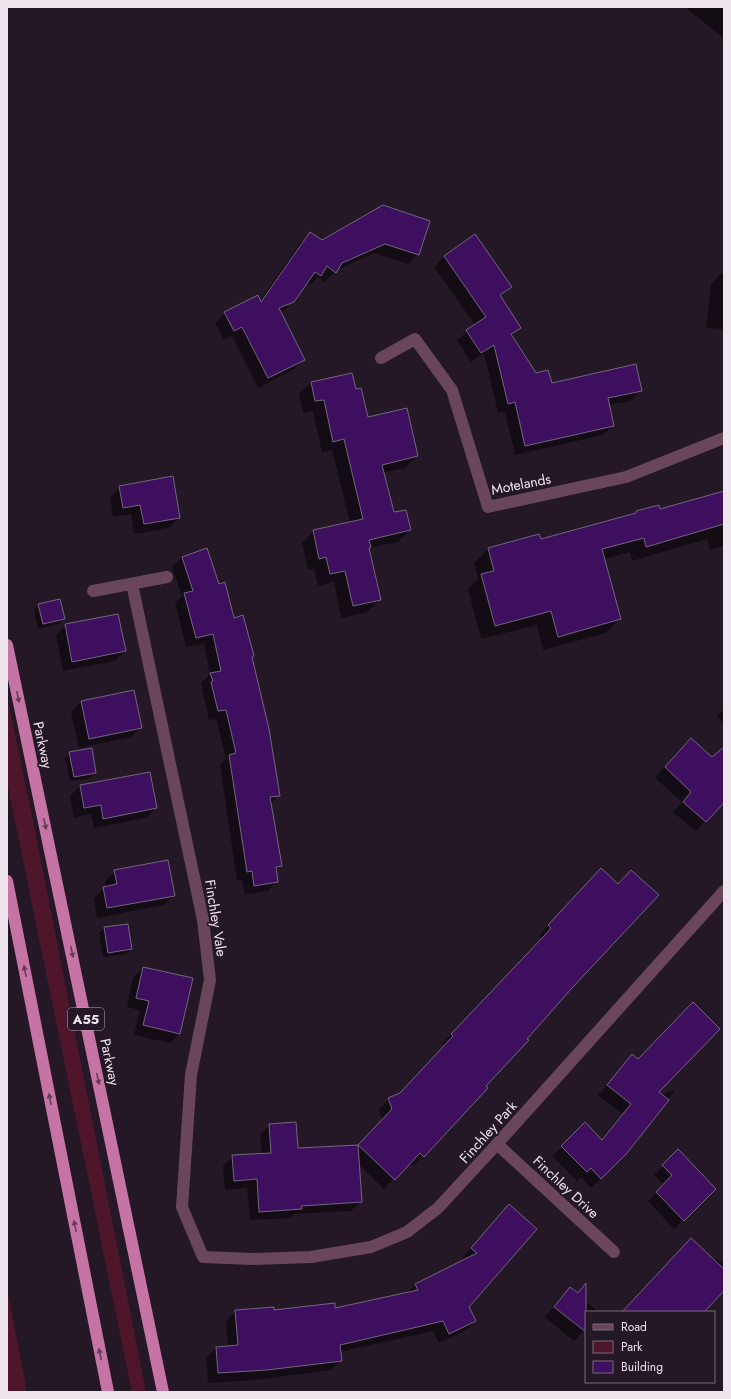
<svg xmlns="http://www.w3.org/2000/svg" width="731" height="1399" font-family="Jost,sans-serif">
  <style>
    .green { fill: #4f152a }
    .shadow { fill: #0007 }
    .building { fill: #3d0f5e; stroke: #71677c }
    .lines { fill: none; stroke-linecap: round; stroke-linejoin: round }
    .minor { stroke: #6a465b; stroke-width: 12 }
    .trunk { stroke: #c674a6; stroke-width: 12 }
    .oneway { fill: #653d59 }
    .labels { text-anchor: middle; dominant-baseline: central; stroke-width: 3.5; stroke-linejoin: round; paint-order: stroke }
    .shield { fill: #251826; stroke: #b2a8b3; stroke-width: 1 }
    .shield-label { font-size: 13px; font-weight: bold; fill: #efe5ef }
    .street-label { font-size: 14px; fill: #efe5ef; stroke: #251826 }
  </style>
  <rect width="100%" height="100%" fill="#251826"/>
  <!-- green -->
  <g class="green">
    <polygon points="7,696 31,811 146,1392 132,1392 7,782"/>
    <polygon points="7,1288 26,1387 25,1392 7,1392"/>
  </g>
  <!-- shadow -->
  <g class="shadow">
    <polygon points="685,7 724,7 724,39"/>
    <polygon points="383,206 418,254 408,264 374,253 335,271 325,282 318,277 310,285 307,283 293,302 281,313 304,359 294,369 258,388 232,336 224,340 215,323 225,313 260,301 300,243 310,233 322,241"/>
    <polygon points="475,236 511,287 500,297 520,327 511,336 535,374 551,384 640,391 631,401 609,405 613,425 603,435 515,455 505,412 498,413 484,353 471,362 457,340 475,325 434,267 444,257"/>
    <polygon points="721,274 724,274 724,329 706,328 711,284"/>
    <polygon points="311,383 355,390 367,418 417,456 405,468 383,473 393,514 410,530 398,542 368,548 379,600 368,612 341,618 334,582 318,586 314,568 308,570 302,543 313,531 350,523 332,450 322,453 313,411 303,413 299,394"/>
    <polygon points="120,487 179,518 169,528 134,534 131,514 113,517 110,497"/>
    <polygon points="724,493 724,546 710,550 707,539 632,561 630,552 604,559 620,619 606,633 543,650 537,625 481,639 468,589 478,579 474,563 488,549 539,535 540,541 633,515 636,512 659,510"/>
    <polygon points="206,550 218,585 251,658 279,795 270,804 281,866 275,872 277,881 268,891 245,895 242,880 237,881 220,765 226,759 216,719 209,720 201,683 210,674 204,644 186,647 175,603 182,596 172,567 182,558"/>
    <polygon points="39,605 64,619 59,624 38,629 34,609"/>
    <polygon points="66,625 125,651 115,661 63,671 56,635"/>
    <polygon points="81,702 141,727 131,737 79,748 71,712"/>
    <polygon points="724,709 724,724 717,716"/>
    <polygon points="724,748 724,801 696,831 673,812 682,802 655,778 681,749 712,758"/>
    <polygon points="70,753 95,773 90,778 70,781 65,758"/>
    <polygon points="149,773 156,808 146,818 94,828 91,814 74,818 70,796 80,786"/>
    <polygon points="115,871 174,895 164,905 97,918 94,898 106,887 105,881"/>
    <polygon points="591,879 526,1039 527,1040 413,1166 409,1162 384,1189 358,1164 361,1201 351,1211 294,1214 291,1218 250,1220 247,1188 225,1190 223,1166 233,1156 262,1154 260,1135 270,1125 297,1149 359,1146 382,1120 379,1109 389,1099 399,1095 444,1046 442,1044 534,947 542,938 539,936"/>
    <polygon points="127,925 131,949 126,954 103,957 99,933 104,928"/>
    <polygon points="143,968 180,1033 170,1043 134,1035 140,1010 127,1007 133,978"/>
    <polygon points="632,1056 638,1060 652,1097 675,1090 627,1152 591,1188 581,1177 577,1181 552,1156 585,1124 601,1140 622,1114 598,1095"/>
    <polygon points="678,1151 715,1189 674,1229 648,1201 664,1185 654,1175"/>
    <polygon points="499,1216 468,1307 475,1321 465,1331 439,1343 433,1331 340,1352 341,1360 331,1370 256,1380 208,1383 206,1358 216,1348 228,1347 226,1321 236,1311 334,1309 407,1293 416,1284 464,1260 462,1258"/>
    <polygon points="681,1249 714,1261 716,1258 724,1265 724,1289 703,1312 622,1312"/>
    <polygon points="570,1289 599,1312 586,1312 586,1329 574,1341 545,1317"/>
  </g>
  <!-- building -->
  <g class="building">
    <polygon points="383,205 430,221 419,255 385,244 342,263 336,273 327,266 321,276 315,272 294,302 279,308 305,360 268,378 242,327 234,331 224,312 258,295 261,302 310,232 322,240"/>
    <polygon points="475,234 512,287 500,295 521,328 511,334 536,373 548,370 552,383 636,364 642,391 608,398 614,426 525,446 515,402 508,404 494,345 481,353 466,330 486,317 444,256"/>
    <polygon points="352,373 356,389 361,388 368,417 407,408 418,456 382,465 394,512 406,510 411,530 369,540 371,547 369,548 381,600 353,606 345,571 330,574 326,557 319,559 313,530 363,519 344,439 333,442 324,400 315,401 311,382"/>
    <polygon points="173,476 180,518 144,524 140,505 123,508 119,486"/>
    <polygon points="724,491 724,524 646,547 644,538 602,549 621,619 558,637 551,611 495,626 481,574 494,571 488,548 539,534 541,539 636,513 636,511 659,505 660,509"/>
    <polygon points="207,548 219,584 225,582 234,618 243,615 254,656 252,657 269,729 280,796 270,797 282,866 276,867 278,882 254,886 252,871 247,872 229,755 236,753 226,710 218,711 211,682 213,681 210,673 221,671 213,634 196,638 184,593 193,591 182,557"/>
    <polygon points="60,599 65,619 43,624 38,604"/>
    <polygon points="118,614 126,651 72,662 65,624"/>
    <polygon points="134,690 142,728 89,739 81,701"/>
    <polygon points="691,738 712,757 724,747 724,803 706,822 683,802 691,792 665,767"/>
    <polygon points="92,748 96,773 74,777 69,752"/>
    <polygon points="150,772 157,808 103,819 101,805 84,808 80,785"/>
    <polygon points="168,860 175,896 107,908 103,887 117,884 114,870"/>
    <polygon points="601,868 618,884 631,870 659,895 572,988 527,1039 529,1040 486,1086 488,1088 424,1157 420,1153 395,1180 358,1145 392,1109 388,1098 400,1093 453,1036 451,1034 544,936 551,928 548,925"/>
    <polygon points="128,924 132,949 108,953 104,927"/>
    <polygon points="143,967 193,978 180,1034 143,1025 149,1001 136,998"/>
    <polygon points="693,1002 720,1029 659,1092 669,1100 627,1153 601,1179 591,1168 587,1172 561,1146 585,1122 602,1140 631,1104 607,1085 632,1054 638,1059"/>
    <polygon points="296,1122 298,1148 358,1145 362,1202 301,1206 302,1209 259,1212 257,1179 234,1181 232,1155 271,1153 269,1124"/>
    <polygon points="678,1149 716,1189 684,1221 656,1192 672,1175 662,1165"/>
    <polygon points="509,1204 537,1229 469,1307 476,1321 449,1334 443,1321 340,1345 342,1361 267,1370 218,1373 216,1347 238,1345 235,1310 274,1307 274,1310 335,1303 335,1308 418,1290 415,1284 477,1253 471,1248"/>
    <polygon points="691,1238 724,1269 724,1291 704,1312 622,1312"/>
    <polygon points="586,1283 586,1332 554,1307 570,1287 578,1293"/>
  </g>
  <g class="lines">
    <!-- minor -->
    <g class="minor">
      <polyline points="381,358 415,339 452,390 488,507 626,477 724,438"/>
      <polyline points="132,584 203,920 210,980 191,1075 182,1207 203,1257 253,1259 311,1257 371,1247 407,1232 438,1208 497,1144 724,891"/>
      <polyline points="93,591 167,577"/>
      <polyline points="497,1144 614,1252"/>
    </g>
    <!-- trunk -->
    <g class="trunk">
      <polyline points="7,645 163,1392"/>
      <polyline points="7,881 108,1392"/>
    </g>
  </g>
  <!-- one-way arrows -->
  <defs><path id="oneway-solid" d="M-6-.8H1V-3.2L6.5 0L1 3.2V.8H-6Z"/></defs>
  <g class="oneway">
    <use href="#oneway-solid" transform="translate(18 697) rotate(78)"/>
    <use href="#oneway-solid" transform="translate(45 824) rotate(78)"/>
    <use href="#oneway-solid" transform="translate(72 952) rotate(78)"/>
    <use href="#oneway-solid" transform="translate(25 971) rotate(-101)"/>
    <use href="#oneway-solid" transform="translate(98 1079) rotate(78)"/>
    <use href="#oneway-solid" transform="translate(50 1099) rotate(-101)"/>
    <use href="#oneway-solid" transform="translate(75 1226) rotate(-101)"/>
    <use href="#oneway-solid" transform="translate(100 1354) rotate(-101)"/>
  </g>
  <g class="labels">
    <!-- shield labels -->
    <rect class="shield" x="68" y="1008" width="36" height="22" rx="3"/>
    <g class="shield-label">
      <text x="86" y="1019">A55</text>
    </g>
    <!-- street labels -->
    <g class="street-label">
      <text transform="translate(521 484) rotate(-11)">Motelands</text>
      <text transform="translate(43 745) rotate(78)">Parkway</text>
      <text transform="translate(216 918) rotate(81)">Finchley Vale</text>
      <text transform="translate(110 1062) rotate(78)">Parkway</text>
      <text transform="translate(488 1132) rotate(-48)">Finchley Park</text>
      <text transform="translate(566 1187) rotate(43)">Finchley Drive</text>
    </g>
  </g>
  <!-- border -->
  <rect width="731" height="1399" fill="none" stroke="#efe5ef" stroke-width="16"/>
  <!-- legend -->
  <rect x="585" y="1311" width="130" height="72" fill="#251826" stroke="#766a76"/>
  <rect x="593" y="1324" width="20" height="6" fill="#6a465b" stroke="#766a76"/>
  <text x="621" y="1331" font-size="12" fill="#efe5ef">Road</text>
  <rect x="593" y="1341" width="20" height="12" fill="#4f152a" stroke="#766a76"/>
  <text x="621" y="1351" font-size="12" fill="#efe5ef">Park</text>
  <rect x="593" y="1361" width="20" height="12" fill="#3d0f5e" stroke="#766a76"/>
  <text x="621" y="1371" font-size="12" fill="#efe5ef">Building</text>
</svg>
